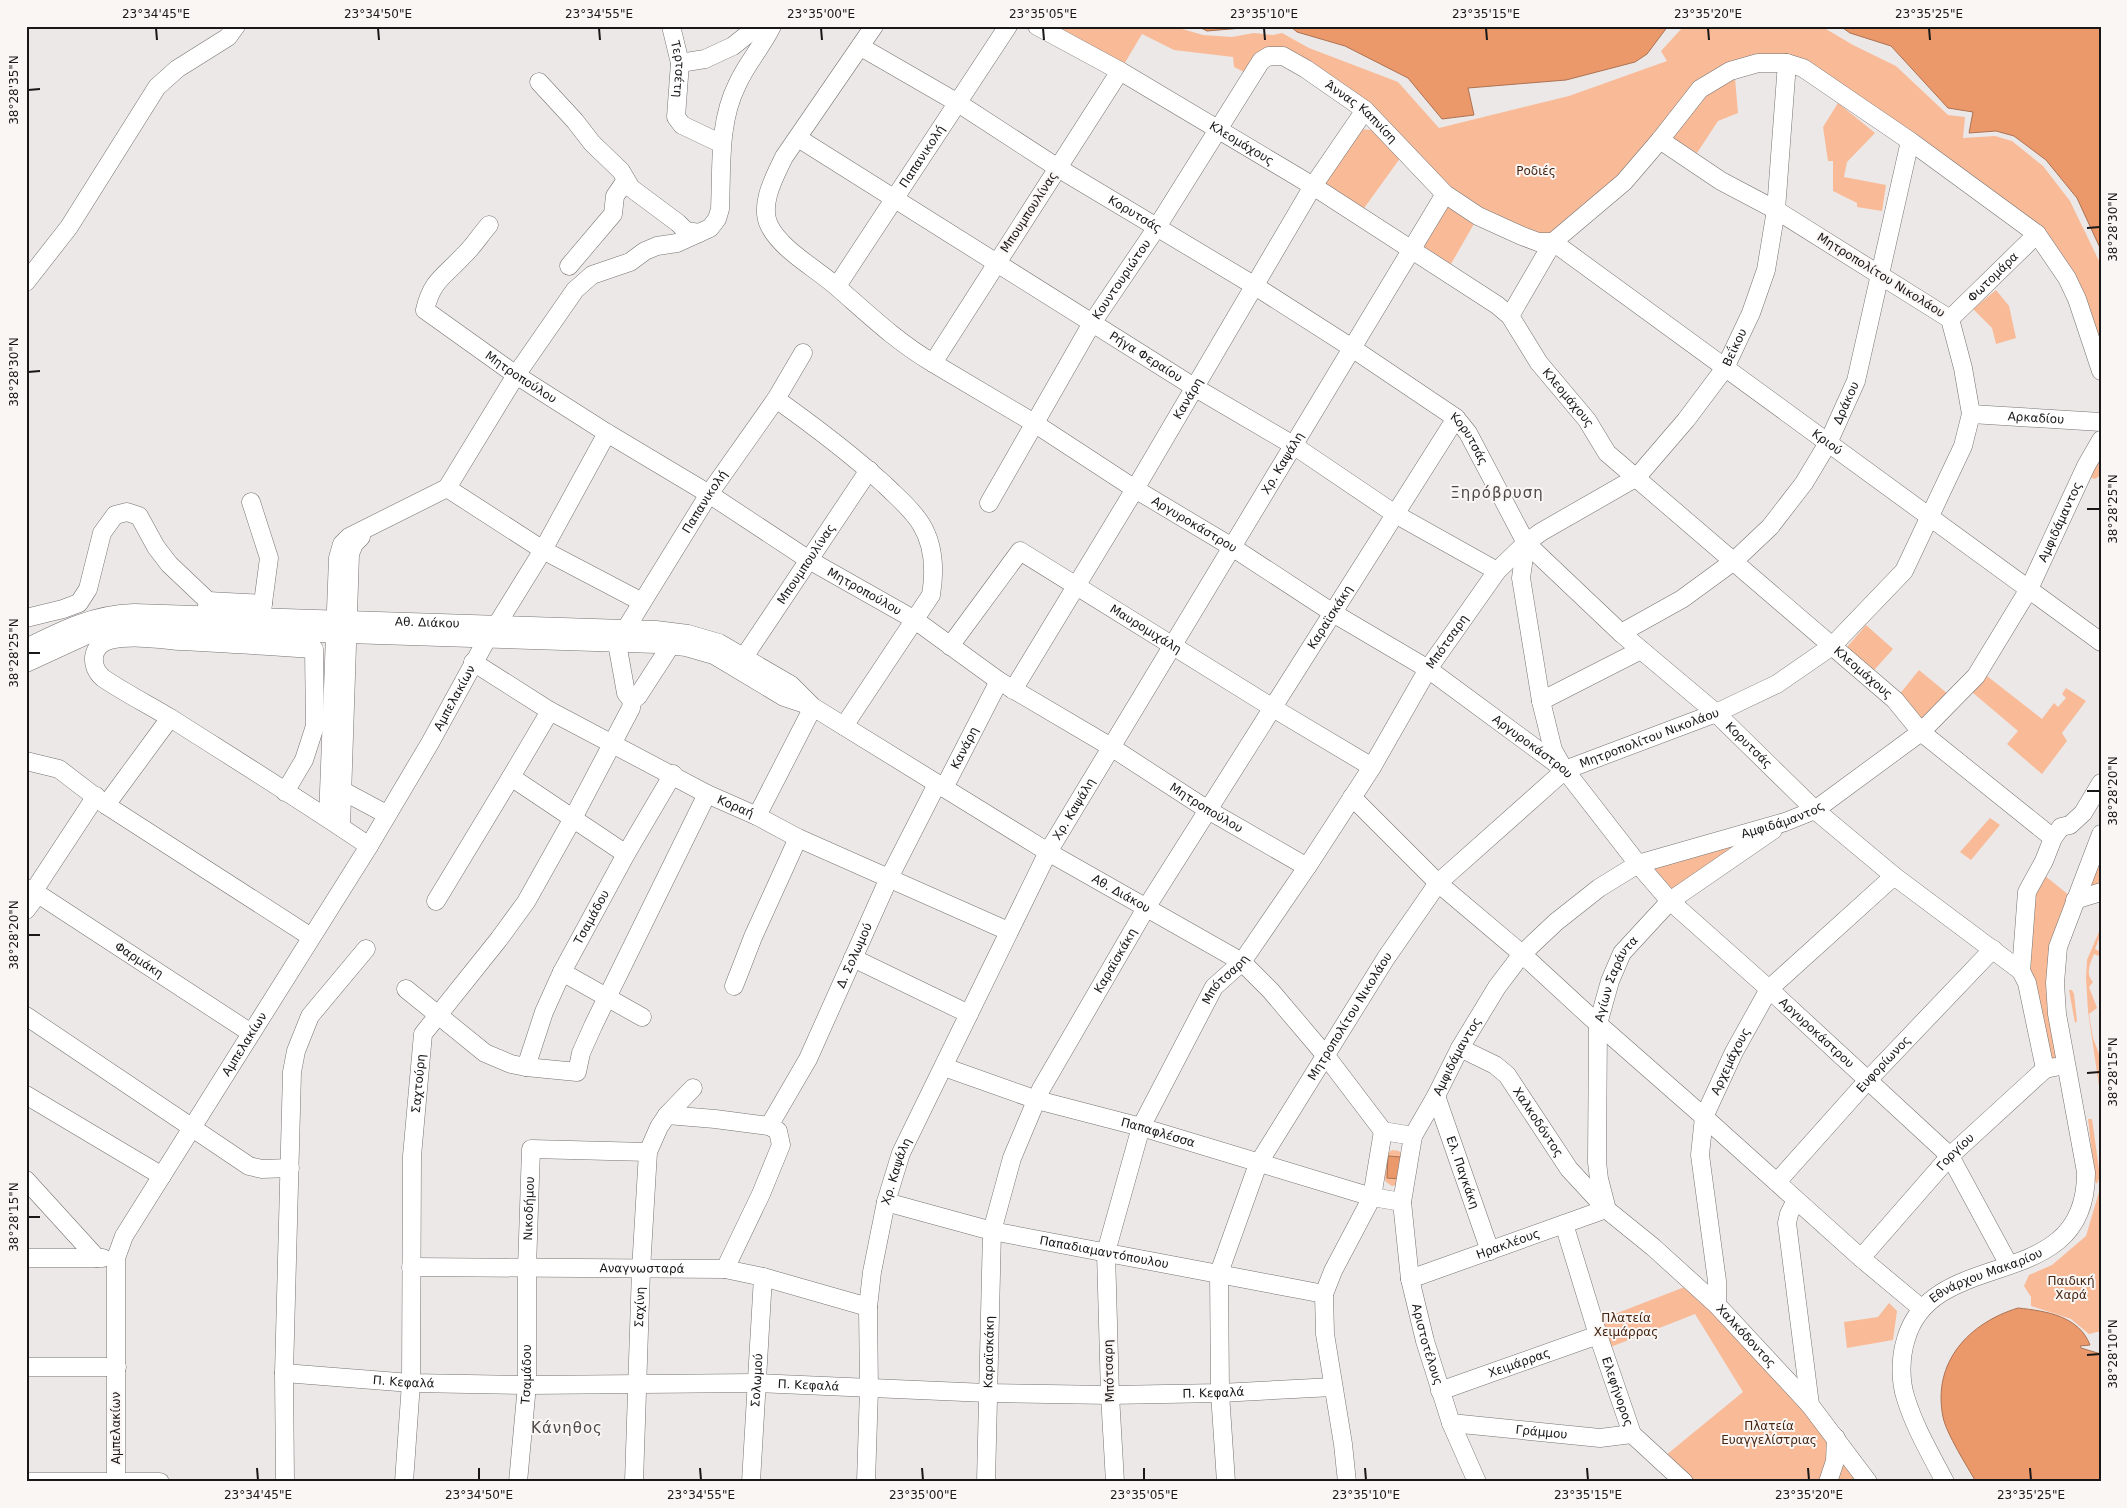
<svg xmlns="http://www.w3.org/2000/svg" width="2127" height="1508" font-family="'DejaVu Sans',sans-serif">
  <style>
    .green { fill: #f9ba97 }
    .water { fill: #eb996b; stroke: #ac7252 }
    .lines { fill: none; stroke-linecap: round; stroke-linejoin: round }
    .minor-casing { stroke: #767371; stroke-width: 19 }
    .minor { stroke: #fff; stroke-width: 18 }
    .ticks { fill: none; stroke: #191717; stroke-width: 2 }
    .labels { text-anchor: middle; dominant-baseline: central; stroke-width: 4; stroke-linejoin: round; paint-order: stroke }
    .street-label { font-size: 12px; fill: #191717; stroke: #f9f6f4 }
    .park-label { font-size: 12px; fill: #452411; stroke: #f9f6f4 }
    .quarter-label { font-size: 15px; letter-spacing: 1px; fill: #4d4a49; stroke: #f9f6f4 }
    .neatline { fill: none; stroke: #191717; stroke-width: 2 }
    .ticks-label { font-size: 12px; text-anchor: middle; fill: #191717 }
  </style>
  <rect width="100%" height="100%" fill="#ece8e7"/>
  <!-- green -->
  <g class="green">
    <polygon points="1037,26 1172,26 1203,35 1232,37 1254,33 1273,35 1282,33 1309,48 1398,82 1439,128 1569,96 1667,61 1661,51 1683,27 1814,26 1826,29 1853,45 1896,66 1948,115 1965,117 1963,138 1995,136 2012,141 2043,166 2070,201 2101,265 2101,371 2048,250 1787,63 1735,78 1738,113 1718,121 1697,153 1665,134 1553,242 1501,228 1283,56 1252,76 1234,67 1233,57 1174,50 1142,34 1120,71"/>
    <polygon points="1838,103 1875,133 1847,162 1844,177 1886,185 1882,211 1857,207 1857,203 1833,191 1833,161 1828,161 1823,127"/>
    <polygon points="1359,129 1372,130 1401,157 1362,211 1322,186"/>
    <polygon points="1449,205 1475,222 1451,264 1421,247"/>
    <polygon points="1996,290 2009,306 2016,338 1996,344 1992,328 1973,309"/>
    <polygon points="2101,440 2101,475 2095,479 2082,475"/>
    <polygon points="1866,625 1893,649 1868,677 1841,654"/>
    <polygon points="1919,670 1948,694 1921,732 1895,700"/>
    <polygon points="1987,676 2042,719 2054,703 2058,707 2066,698 2062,694 2066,688 2086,701 2062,733 2067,741 2042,774 2007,744 2018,731 1972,692"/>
    <polygon points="1990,818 2000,825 1971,860 1960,852"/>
    <polygon points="1785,822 1670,901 1638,864"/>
    <polygon points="2101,834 2101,892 2075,900 2058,947 2066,1064 2045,1069 2027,983 2027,892 2039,871 2075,900"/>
    <path d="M2101,927V934L2095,949L2099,951V956L2094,954C2090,964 2085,973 2093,982L2089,987L2097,1008L2089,1014L2093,1038L2101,1059V1100L2088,1011L2086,978L2087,960Z"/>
    <polygon points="2069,990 2072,990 2074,994 2077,1021 2075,1023"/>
    <polygon points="2088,1119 2092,1119 2100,1176 2097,1184 2095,1181"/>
    <polygon points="1392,1150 1399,1151 1403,1155 1398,1185 1392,1186 1386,1182 1384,1176 1387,1154"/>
    <polygon points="2101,1191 2101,1331 2089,1334 2071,1319 2031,1306 2031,1297 2024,1286 2029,1275 2052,1265 2086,1236 2099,1192"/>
    <polygon points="1695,1283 1868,1482 1684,1482 1660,1460 1743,1392 1695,1314 1603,1350 1594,1322"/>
    <polygon points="1889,1303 1897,1311 1893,1340 1847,1348 1844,1322 1878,1317"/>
  </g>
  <!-- water -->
  <g class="water">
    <polygon points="1197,26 1245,26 1242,28 1207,31"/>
    <polygon points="1290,26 1668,26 1647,54 1635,62 1566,80 1468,88 1474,115 1442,119 1408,78 1345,46 1297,32"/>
    <polygon points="1840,26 2101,26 2101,250 2077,198 2046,160 2014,136 1996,131 1969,133 1973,112 1948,108 1891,46 1850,33"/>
    <polygon points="1388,1156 1401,1157 1400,1179 1387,1178"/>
    <path d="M2018,1308C2046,1311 2079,1316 2090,1345L2080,1346L2081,1348L2101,1354V1482H1976C1967,1466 1946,1433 1943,1417C1932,1362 1969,1323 2018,1308Z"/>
  </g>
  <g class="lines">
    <!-- minor casing -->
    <g class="minor-casing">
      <g id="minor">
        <path id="s1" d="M671,26L680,63L676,117L682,125L722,144"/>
        <path d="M874,26L784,157C775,176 759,204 769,225C781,250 817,269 837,287C868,314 897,342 933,363"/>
        <path id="s2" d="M1037,26L1120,71L1313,186L1497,305L1510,316L1539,363L1587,420L1607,453L1895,700L1921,732L2053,838"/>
        <path id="s3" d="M861,47L958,103L1058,168L1255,286L1352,348L1456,418L1468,433L1526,543L1621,633L1716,713L1815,810L1894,876L2021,971L2027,983L2045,1069"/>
        <polyline points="680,63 705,59 733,46 758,26"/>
        <path id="s4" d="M1120,71L933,363L1034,423L1135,489L1232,547L1333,613L1428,669L1565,770L1638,864L1670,901L1769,989L1950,1156L2009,1265"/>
        <path d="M539,82L575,121L592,143L621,171L631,188L678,223L686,231L699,233L710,228L717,219L720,209C722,168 718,123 737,85C746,64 762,47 772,26"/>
        <path id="s5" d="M798,138L1194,387L1293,445L1395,514L1497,571"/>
        <path id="s6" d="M489,225C480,235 473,247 463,256C444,277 432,280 425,310L516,375L607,433L709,494L809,560L915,620L999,681L1111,747L1208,810L1307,867"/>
        <polyline points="569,266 613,214 615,196 626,180"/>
        <polyline points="26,282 69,227 157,87 177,69 228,37 236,26"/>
        <path id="s7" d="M837,286L1008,26"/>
        <path id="s8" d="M1510,316L1553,242L2101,642"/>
        <path id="s9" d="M1950,319L2037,234"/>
        <path d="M776,399C814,426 850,453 885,485C897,497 912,509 921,524C934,545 935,571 931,595L844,726"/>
        <path id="s10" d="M1971,414L2101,422"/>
        <polyline points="447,488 543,550 642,602"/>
        <polyline points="251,502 269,558 261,618"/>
        <path id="s11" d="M989,503L1092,323L1157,227L1261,61L1269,56H1283L1306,69L1365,110L1445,194L1478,216L1522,236L1538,242H1553L1624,182L1660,140L1700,89L1730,71L1758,63H1787L1803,68L1910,141L2037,234L2067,278L2077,299L2101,371"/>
        <polyline points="1526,543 1521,578 1541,701 1553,750 1561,764"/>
        <polyline points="208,601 263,604"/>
        <polyline points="26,618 63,609 79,603 88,589 102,533 115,515 127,512 139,516 156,547 169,564 208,601 205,616"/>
        <polyline points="496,626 543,550 607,433"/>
        <path id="s12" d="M1621,633L1682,599L1734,561L1770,527L1804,483L1828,443L1856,381L1910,141"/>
        <path id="s13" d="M950,646L1020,551L1273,708L1372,767"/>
        <path id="s14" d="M26,648C62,630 94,614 134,613L656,630L688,634L719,643L791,685L813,707L1048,852L1242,962L1271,991L1326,1056L1383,1131"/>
        <path id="s15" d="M744,657L869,470"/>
        <path id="s16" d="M473,662L550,711L707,794L757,816L798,838L1008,931"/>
        <polyline points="26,663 89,634 126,627 657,644 686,647 714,655 784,697 808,705"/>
        <path id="s17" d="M1013,690L1135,489L1313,186L1365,110"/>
        <polyline points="632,701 638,696 671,645"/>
        <polyline points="1541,701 1641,650"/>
        <polyline points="550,711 511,777 626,854"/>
        <polyline points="26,761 59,769 106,805 311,937"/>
        <path id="s18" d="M944,788L999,681"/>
        <polyline points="343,791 386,814"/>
        <path d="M285,792L304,760L315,726L314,649C269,646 224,643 180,641C158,639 132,635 110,640C91,645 89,666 103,678C125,693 149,705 172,719C238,761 304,802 369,846"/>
        <polyline points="1352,797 1438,883 1522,954 1598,1024 1704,1117 1861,1258 1921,1308"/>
        <polyline points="106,805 170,718"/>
        <polyline points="757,816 813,707"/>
        <polyline points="328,818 338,558 342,544 349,537 447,488 516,375 575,290 592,275 630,262 645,251 657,246 677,243 699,233"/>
        <polyline points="341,827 350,554 354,544 361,537"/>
        <path id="s19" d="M26,888L38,894L251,1033"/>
        <polyline points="33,892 96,796"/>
        <polyline points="2075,900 2101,892"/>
        <polyline points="436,901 511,777"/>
        <polyline points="26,910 38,894"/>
        <polyline points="853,958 969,1014"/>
        <polyline points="2021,971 2027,892 2044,861 2053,838 2061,827 2070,825 2083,813 2101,783"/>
        <polyline points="562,972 642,1017"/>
        <polyline points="734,986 753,937 798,838"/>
        <polyline points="406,989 485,1053 511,1064 526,1067 577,1072 581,1053 593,1026 707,794"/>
        <polyline points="26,1016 249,1166 262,1169 290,1168"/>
        <path id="s20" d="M1460,1048L1495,1065L1507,1075L1569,1169L1606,1209L1653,1247L1717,1305L1810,1405L1868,1482"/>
        <path id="s21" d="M526,1067L544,1012L562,972L626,854L673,774"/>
        <path id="s22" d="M944,1067L1037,1100L1141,1127L1372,1197L1333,1271L1324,1294L1325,1334L1343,1444L1347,1482"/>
        <polyline points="26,1095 162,1176"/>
        <path id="s23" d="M1436,1096L1490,1251"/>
        <polyline points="667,1115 715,1119 769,1126 778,1131 781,1145 761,1194 725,1269"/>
        <path id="s24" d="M769,1126L808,1059L889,878L937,784"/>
        <polygon points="1383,1131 1413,1136 1402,1202 1372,1197"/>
        <path id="s25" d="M1413,1136L1436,1096L1460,1048L1497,987L1522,954L1556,922L1599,888L1638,864L1785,822L1815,810L1921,732L1976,676L2029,589L2086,466L2101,440"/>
        <polyline points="26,1180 97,1258"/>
        <path id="s26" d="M1777,1182L1868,1080L1993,949"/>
        <polyline points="1796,1200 1789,1214 1787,1223 1810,1405"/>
        <path id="s27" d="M886,1202L992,1231L1324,1294"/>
        <path id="s28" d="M1402,1202L1410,1279L1425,1341L1451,1423L1477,1482"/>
        <path id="s29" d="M1606,1206L1599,1179L1597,1162L1598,1024L1610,981L1622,953L1670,901L1773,830"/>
        <path id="s30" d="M1564,1224L1598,1335L1632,1434L1684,1482"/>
        <polyline points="26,1258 103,1258"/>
        <path id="s31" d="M1861,1258L1950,1156L2045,1069L2055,1067"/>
        <path id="s32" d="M411,1267L725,1269L763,1277L868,1307"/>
        <path id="s33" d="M1410,1279L1606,1209"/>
        <path id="s34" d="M1717,1305V1281L1700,1155L1704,1117L1734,1052L1769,989L1894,876"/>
        <polyline points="26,1367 117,1367"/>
        <path id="s35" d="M284,1373L411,1383L527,1385L756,1383L987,1393L1110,1395L1220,1393L1333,1387"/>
        <path id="s36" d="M1440,1391L1598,1335"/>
        <path id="s37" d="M1451,1423L1600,1438L1632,1434"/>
        <polyline points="26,1482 160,1482"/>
        <path id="s38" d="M116,1482V1258L124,1236L369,846L430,743L487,639"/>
        <polyline points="285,1482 284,1373 292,1072 296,1051 310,1016 366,949"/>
        <path id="s39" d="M404,1482L411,1383L412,1156L423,1034L499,939L526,902L572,820L631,708L632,701L626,693L617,643L709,494L776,399L803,353"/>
        <path id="s40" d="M518,1482L527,1385V1268L531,1149L648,1152"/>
        <path id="s41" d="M634,1482L641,1270L648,1152L659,1127L667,1115L693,1088"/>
        <path id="s42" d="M751,1482L763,1277"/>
        <path id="s43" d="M866,1482L869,1389L868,1307L872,1272L886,1202L901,1153L1048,852L1445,194"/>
        <path id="s44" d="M986,1482L992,1231L1012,1158L1041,1089L1146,908L1456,418"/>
        <path id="s45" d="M1115,1482L1110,1395L1106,1252L1141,1127L1214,987L1242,962L1307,867L1372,767L1428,669L1497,571L1526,543L1541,532L1637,477L1686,420L1725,368L1751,313L1766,270L1776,210L1787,63"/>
        <path id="s46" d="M1226,1482L1220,1393L1219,1273L1258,1164L1386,958L1438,883L1565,770L1716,713L1777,684L1832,646L1904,571L1963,446L1971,414L1963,368L1950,319L1776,210L1721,181L1660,140"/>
        <polyline points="1828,1482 1835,1461 1836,1438"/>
        <path id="s47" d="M1945,1482C1931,1455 1915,1428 1906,1399C1900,1381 1900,1358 1906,1339C1933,1244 2087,1296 2086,1172L2057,1014L2055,983L2058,947L2101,834"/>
      </g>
    </g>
    <!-- minor -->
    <use href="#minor" class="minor"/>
  </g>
  <!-- ticks -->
  <path class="ticks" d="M156,28L157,40M378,28L379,40M599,28L600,40M821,28L822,40M1043,28L1044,40M1264,28L1265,40M1486,28L1487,40M1708,28L1709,40M1929,28L1930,40M28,90L40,89M2087,228L2100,227M28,372L40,371M2087,509H2100M28,653H40M2087,791H2100M28,935H40M2087,1073L2100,1072M28,1217H40M2087,1355L2100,1354M257,1468L258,1480M479,1468V1480M700,1468L701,1480M922,1468L923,1480M1144,1468V1480M1365,1468L1366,1480M1587,1468L1588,1480M1808,1468L1809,1480M2030,1468L2031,1480"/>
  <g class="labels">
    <!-- street labels -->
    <g class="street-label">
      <text stroke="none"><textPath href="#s1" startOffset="44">Τερτσέτη</textPath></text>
      <text stroke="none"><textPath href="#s11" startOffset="639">Άννας Καπνίση</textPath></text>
      <text stroke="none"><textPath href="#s2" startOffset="236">Κλεομάχους</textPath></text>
      <text stroke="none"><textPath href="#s7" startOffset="155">Παπανικολή</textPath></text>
      <text transform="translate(1029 212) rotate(-57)">Μπουμπουλίνας</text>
      <text stroke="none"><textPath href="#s3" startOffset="321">Κορυτσάς</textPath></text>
      <text transform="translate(1881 275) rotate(32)">Μητροπολίτου Νικολάου</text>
      <text stroke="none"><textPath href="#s9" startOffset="60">Φωτομάρα</textPath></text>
      <text stroke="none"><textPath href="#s11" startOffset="260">Κουντουριώτου</textPath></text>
      <text stroke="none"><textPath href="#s45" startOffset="1355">Βεΐκου</textPath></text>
      <text stroke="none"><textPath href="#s5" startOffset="411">Ρήγα Φεραίου</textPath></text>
      <text stroke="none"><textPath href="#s6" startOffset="225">Μητροπούλου</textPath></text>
      <text stroke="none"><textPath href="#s17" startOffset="340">Κανάρη</textPath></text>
      <text stroke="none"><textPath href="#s2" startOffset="656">Κλεομάχους</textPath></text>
      <text stroke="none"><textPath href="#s12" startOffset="330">Δράκου</textPath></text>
      <text stroke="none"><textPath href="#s10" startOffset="65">Αρκαδίου</textPath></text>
      <text stroke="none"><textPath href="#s3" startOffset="726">Κορυτσάς</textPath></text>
      <text stroke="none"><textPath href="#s8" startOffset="425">Κριού</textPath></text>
      <text stroke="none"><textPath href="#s43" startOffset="1122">Χρ. Καψάλη</textPath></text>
      <text stroke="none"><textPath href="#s39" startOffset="1071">Παπανικολή</textPath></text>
      <text stroke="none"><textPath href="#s25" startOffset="931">Αμφιδάμαντος</textPath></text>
      <text stroke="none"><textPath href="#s4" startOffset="654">Αργυροκάστρου</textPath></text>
      <text stroke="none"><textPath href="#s15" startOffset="112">Μπουμπουλίνας</textPath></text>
      <text stroke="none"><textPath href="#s6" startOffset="630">Μητροπούλου</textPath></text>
      <text stroke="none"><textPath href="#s44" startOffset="955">Καραϊσκάκη</textPath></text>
      <text stroke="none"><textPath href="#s14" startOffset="408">Αθ. Διάκου</textPath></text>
      <text stroke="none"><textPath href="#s13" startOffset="266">Μαυρομιχάλη</textPath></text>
      <text stroke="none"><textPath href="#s45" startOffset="936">Μπότσαρη</textPath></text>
      <text stroke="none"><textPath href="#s2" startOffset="1061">Κλεομάχους</textPath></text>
      <text stroke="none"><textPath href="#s38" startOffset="879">Αμπελακίων</textPath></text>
      <text stroke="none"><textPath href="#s46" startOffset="919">Μητροπολίτου Νικολάου</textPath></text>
      <text stroke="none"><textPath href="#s3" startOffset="1146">Κορυτσάς</textPath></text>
      <text stroke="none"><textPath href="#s4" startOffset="1059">Αργυροκάστρου</textPath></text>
      <text stroke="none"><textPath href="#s18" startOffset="45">Κανάρη</textPath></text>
      <text stroke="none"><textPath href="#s16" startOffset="300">Κοραή</textPath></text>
      <text stroke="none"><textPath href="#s6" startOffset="1035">Μητροπούλου</textPath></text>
      <text stroke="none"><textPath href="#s43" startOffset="718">Χρ. Καψάλη</textPath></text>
      <text stroke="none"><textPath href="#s25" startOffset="511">Αμφιδάμαντος</textPath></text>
      <text stroke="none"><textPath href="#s14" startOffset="1176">Αθ. Διάκου</textPath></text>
      <text stroke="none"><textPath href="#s21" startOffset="164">Τσαμάδου</textPath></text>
      <text stroke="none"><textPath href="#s24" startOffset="191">Δ. Σολωμού</textPath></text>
      <text stroke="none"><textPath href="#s19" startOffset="134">Φαρμάκη</textPath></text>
      <text stroke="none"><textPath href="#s44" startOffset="550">Καραϊσκάκη</textPath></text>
      <text stroke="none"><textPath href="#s45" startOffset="531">Μπότσαρη</textPath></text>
      <text stroke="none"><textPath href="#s29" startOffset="232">Αγίων Σαράντα</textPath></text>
      <text stroke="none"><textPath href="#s46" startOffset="499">Μητροπολίτου Νικολάου</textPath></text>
      <text stroke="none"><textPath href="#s4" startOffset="1464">Αργυροκάστρου</textPath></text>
      <text stroke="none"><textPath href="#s38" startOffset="474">Αμπελακίων</textPath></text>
      <text stroke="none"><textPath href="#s25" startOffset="91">Αμφιδάμαντος</textPath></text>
      <text stroke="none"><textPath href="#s34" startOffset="251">Αρχεμάχους</textPath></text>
      <text stroke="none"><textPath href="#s26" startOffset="159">Ευφορίωνος</textPath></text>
      <text stroke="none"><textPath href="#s39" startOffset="399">Σαχτούρη</textPath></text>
      <text stroke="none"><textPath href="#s20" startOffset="111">Χαλκοδόντος</textPath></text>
      <text stroke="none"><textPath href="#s22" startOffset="224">Παπαφλέσσα</textPath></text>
      <text stroke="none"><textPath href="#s31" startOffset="142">Γοργίου</textPath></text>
      <text stroke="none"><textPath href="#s43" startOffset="314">Χρ. Καψάλη</textPath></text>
      <text stroke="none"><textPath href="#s23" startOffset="81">Ελ. Παγκάκη</textPath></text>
      <text stroke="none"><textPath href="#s40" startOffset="274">Νικοδήμου</textPath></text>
      <text stroke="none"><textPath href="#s33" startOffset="104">Ηρακλέους</textPath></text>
      <text stroke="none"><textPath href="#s27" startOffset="224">Παπαδιαμαντόπουλου</textPath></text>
      <text stroke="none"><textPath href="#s32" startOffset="231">Αναγνωσταρά</textPath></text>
      <text stroke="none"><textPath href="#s47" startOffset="260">Εθνάρχου Μακαρίου</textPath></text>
      <text stroke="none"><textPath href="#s41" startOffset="175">Σαχίνη</textPath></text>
      <text stroke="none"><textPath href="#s20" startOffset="411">Χαλκόδοντος</textPath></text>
      <text stroke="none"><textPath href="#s28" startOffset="145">Αριστοτέλους</textPath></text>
      <text stroke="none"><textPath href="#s44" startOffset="130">Καραϊσκάκη</textPath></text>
      <text stroke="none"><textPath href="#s36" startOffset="84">Χειμάρρας</textPath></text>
      <text transform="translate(1109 1371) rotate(-92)">Μπότσαρη</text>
      <text stroke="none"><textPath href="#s40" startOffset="108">Τσαμάδου</textPath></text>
      <text stroke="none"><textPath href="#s42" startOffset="102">Σολωμού</textPath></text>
      <text stroke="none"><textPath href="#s35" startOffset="120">Π. Κεφαλά</textPath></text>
      <text stroke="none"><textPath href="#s35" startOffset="525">Π. Κεφαλά</textPath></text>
      <text stroke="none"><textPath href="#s30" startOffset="176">Ελεφήνορος</textPath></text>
      <text stroke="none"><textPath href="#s35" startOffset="930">Π. Κεφαλά</textPath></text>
      <text transform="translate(116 1428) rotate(-90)">Αμπελακίων</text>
      <text stroke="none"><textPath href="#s37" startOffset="91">Γράμμου</textPath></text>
    </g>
    <!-- park labels -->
    <g class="park-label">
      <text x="1536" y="171">Ροδιές</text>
      <text x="2071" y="1281">Παιδική<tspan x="2071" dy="14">Χαρά</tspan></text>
      <text x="1626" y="1318">Πλατεία<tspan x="1626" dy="14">Χειμάρρας</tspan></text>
      <text x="1769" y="1426">Πλατεία<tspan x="1769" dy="14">Ευαγγελίστριας</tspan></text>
    </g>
    <!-- quarter labels -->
    <g class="quarter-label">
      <text x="1497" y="493">Ξηρόβρυση</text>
      <text x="567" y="1428">Κάνηθος</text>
    </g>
  </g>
  <!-- border -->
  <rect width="2127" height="1508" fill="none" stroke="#f9f6f4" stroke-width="55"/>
  <rect x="28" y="28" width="2072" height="1452" class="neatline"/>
  <g class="ticks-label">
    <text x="156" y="18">23°34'45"E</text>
    <text x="378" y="18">23°34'50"E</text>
    <text x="599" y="18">23°34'55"E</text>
    <text x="821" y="18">23°35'00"E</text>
    <text x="1043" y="18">23°35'05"E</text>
    <text x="1264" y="18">23°35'10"E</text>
    <text x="1486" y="18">23°35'15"E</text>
    <text x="1708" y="18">23°35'20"E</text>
    <text x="1929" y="18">23°35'25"E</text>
    <text transform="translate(14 90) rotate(-90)" y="4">38°28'35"N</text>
    <text transform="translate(2113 227) rotate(-90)" y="4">38°28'30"N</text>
    <text transform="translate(14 372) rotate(-90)" y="4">38°28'30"N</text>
    <text transform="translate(2113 509) rotate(-90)" y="4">38°28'25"N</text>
    <text transform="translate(14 653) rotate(-90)" y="4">38°28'25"N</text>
    <text transform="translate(2113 791) rotate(-90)" y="4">38°28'20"N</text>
    <text transform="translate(14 935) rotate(-90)" y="4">38°28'20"N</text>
    <text transform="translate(2113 1072) rotate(-90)" y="4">38°28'15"N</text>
    <text transform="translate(14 1217) rotate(-90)" y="4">38°28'15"N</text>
    <text transform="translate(2113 1354) rotate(-90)" y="4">38°28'10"N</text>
    <text x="258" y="1499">23°34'45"E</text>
    <text x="479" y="1499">23°34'50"E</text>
    <text x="701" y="1499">23°34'55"E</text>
    <text x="923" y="1499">23°35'00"E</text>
    <text x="1144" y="1499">23°35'05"E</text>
    <text x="1366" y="1499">23°35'10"E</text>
    <text x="1588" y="1499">23°35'15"E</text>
    <text x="1809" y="1499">23°35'20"E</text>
    <text x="2031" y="1499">23°35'25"E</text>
  </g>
</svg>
